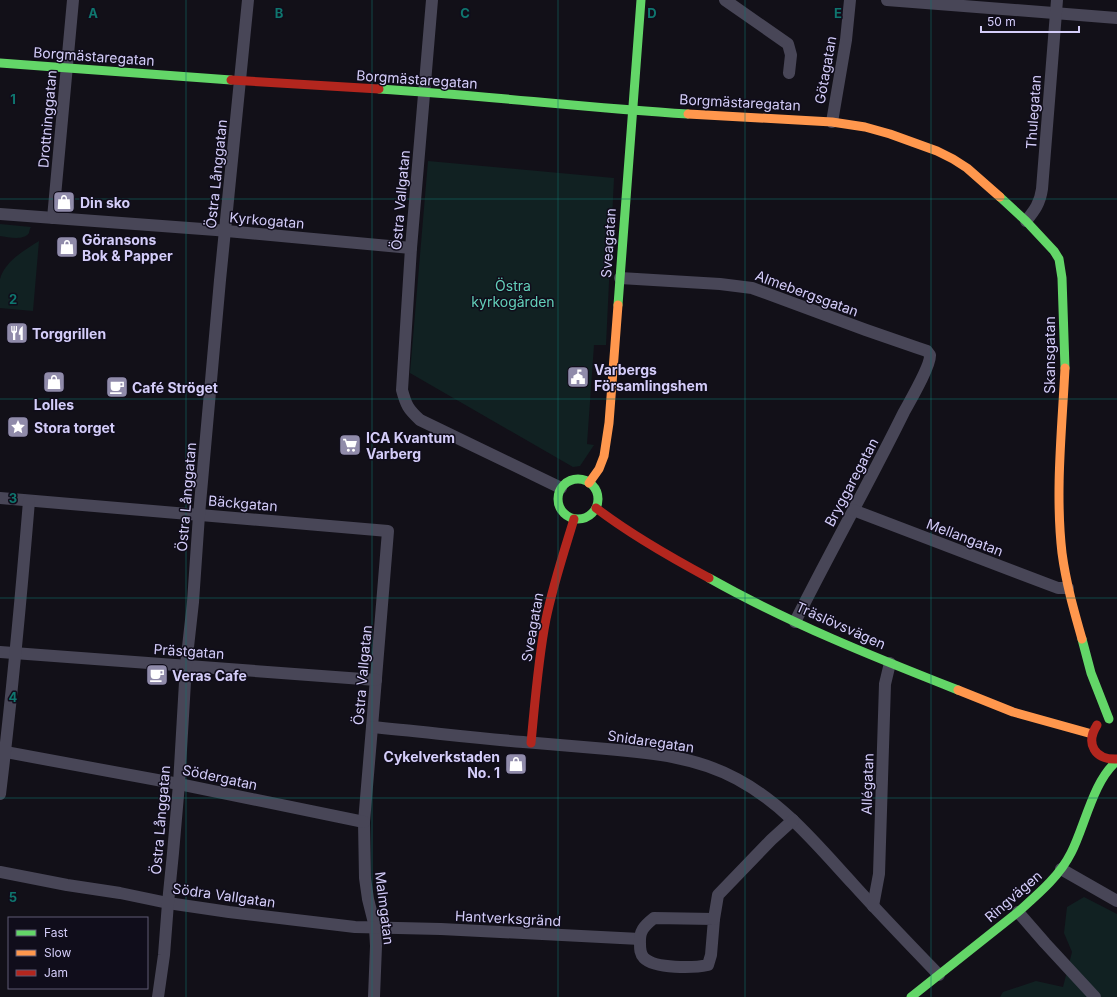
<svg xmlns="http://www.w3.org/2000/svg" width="1117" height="997" font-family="Inter,sans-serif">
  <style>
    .green { fill: #112122 }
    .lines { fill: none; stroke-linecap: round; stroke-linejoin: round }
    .street { stroke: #484657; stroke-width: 12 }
    .fast { stroke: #63d668; stroke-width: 9 }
    .slow { stroke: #ff974d; stroke-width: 9 }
    .jam { stroke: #b3261e; stroke-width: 9 }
    .grid { fill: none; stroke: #0f766e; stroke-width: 1; stroke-opacity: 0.55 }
    .labels { text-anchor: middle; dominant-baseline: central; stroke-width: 3; stroke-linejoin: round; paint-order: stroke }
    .street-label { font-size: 14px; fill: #d4cdf9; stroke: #100d1b }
    .poi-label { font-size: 14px; font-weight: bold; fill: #d4cdf9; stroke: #100d1b; text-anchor: start }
    .park-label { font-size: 14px; fill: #63cfb9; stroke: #100d1b }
    .grid-label { font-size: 13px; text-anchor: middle; font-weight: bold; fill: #0f766e; stroke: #100d1b; stroke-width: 3; stroke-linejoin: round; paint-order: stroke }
  </style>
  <rect width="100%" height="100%" fill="#121018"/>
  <!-- green -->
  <g class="green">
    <polygon points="428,161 614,178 606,345 594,345 587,444 594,445 580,466 573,467 410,373"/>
    <path d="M0,224L31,227C30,228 29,232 29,233C24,241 8,237 0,236Z"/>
    <path d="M39,241L33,311L0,308C0,299 0,288 0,279C5,261 25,250 39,241Z"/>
    <polygon points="1084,897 1117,914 1117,997 1000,997 1003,992 1036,981 1063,987 1072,952 1064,933 1067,907"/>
  </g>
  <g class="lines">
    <!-- street -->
    <g class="street">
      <path d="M432,0L411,248L402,390C406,405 408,409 420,420L561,488"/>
      <polyline points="725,0 788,44 791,55 789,73"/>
      <polyline points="887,0 1117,18"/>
      <polyline points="832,122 846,40 850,0"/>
      <polyline points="0,214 216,230 411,248"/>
      <polyline points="53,218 73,0"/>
      <path d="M1026,221C1035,210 1040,203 1042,189L1057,0"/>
      <path d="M620,278L720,284L752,288L866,330L918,348L927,351L930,355C931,365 910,401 904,412C869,483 830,552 795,622"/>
      <polyline points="0,498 388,531 372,727 364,822 365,878 368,899 375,927 376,946 374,997"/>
      <polyline points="853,510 1050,585 1058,588 1068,588"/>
      <polyline points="0,652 376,680"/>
      <path d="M372,727C427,732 481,739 536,743C559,745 583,747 607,749C652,753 697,757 737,779C784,804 818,846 853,884C881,915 910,945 939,975"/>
      <polyline points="0,751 179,784 364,822"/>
      <path d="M0,794C12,696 21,598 29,501"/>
      <polyline points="1061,869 1117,901"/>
      <polyline points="0,872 67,885 120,893 168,903 229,912 355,927 441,929 640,939"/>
      <polyline points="873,906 879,874 885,684 890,663"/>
      <polyline points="1018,912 1045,943 1095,997"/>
      <path d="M654,918L714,919L711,955L708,965C694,968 655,969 644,958C640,954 640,949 640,944C639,931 644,926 654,918Z"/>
      <polyline points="714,919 718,895 771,840 793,820"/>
      <polyline points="158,997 164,955 168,903 173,853 179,784 186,665 193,602 199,515 220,280 248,0"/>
    </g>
    <!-- fast -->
    <g class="fast">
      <polyline points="0,63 231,80"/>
      <path d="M379,89C482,95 585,108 688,114"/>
      <polyline points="1000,197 1026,221 1054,251 1059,259 1062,278 1065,368"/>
      <polyline points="618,305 641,0"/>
      <circle cx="578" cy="499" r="20"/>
      <path d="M709,578C789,623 874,657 958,690"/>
      <polyline points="1082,639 1091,673 1109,719"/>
      <path d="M911,997L1018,912C1037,895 1059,877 1071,853C1085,826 1093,781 1117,761"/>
    </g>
    <!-- slow -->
    <g class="slow">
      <polyline points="688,114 832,122 865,127 890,134 937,151 953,159 967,168 1000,197"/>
      <path d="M1065,368C1062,429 1055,492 1062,553C1066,583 1074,611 1082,639"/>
      <polyline points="589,483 599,469 604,456 609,423 618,305"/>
      <polyline points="958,690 1013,712 1092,734"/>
    </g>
    <!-- jam -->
    <g class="jam">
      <polyline points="231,80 379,89"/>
      <path d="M596,508C631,535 670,557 709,578"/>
      <path d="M1097,725C1085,744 1095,760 1117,759"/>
      <path d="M531,743C535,702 538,660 546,619C553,585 564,552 574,519"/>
    </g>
  </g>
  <!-- grid -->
  <path class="grid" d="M186,0V997M372,0V997M558,0V997M745,0V997M931,0V997M0,199H1117M0,399H1117M0,598H1117M0,798H1117"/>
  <!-- icons -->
  <defs>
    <g id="shop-square" transform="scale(1.15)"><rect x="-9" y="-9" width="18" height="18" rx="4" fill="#908baa" stroke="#100d1b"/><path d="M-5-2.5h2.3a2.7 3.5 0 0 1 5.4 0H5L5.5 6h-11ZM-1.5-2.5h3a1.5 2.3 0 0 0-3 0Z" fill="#fff"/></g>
    <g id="restaurant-square" transform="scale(1.15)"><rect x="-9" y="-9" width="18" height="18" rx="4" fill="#908baa" stroke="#100d1b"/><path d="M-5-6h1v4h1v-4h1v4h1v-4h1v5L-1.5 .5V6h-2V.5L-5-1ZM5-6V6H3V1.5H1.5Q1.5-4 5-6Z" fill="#fff"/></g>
    <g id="civic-square" transform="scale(1.15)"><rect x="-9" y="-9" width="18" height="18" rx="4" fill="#908baa" stroke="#100d1b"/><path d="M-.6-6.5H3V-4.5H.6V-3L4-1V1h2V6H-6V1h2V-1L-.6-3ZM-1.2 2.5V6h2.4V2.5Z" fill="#fff"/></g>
    <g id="cafe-square" transform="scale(1.15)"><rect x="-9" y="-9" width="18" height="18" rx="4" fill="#908baa" stroke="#100d1b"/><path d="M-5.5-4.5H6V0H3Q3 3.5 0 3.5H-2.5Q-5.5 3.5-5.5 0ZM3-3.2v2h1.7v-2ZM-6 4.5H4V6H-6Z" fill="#fff"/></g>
    <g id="sight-square" transform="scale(1.15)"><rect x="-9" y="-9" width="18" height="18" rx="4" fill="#908baa" stroke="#100d1b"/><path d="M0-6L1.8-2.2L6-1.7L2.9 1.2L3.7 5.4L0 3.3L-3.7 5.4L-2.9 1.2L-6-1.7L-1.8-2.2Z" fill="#fff"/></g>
    <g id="supermarket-square" transform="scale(1.15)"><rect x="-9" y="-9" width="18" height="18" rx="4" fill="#908baa" stroke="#100d1b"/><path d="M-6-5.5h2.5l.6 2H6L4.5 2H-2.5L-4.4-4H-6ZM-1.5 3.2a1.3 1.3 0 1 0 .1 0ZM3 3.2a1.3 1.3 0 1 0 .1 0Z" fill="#fff"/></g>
  </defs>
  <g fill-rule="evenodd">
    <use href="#shop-square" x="64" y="202"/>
    <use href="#shop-square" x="67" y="247"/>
    <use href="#restaurant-square" x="17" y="333"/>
    <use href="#civic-square" x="578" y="377"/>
    <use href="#shop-square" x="54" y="382"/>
    <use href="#cafe-square" x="117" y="387"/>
    <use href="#sight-square" x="18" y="427"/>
    <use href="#supermarket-square" x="350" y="445"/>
    <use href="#cafe-square" x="157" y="675"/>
    <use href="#shop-square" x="516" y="764"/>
  </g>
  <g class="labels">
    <!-- street labels -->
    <g class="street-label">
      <text transform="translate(94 56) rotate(4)">Borgmästaregatan</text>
      <text transform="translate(825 70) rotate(-80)">Götagatan</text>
      <text transform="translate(417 79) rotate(4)">Borgmästaregatan</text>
      <text transform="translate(740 102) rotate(3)">Borgmästaregatan</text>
      <text transform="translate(1033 112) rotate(-86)">Thulegatan</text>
      <text transform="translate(47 119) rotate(-85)">Drottninggatan</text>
      <text transform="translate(216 174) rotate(-84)">Östra Långgatan</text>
      <text transform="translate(400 200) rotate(-85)">Östra Vallgatan</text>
      <text transform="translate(267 220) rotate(5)">Kyrkogatan</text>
      <text transform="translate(608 243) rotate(-86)">Sveagatan</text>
      <text transform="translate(807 293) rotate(20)">Almebergsgatan</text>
      <text transform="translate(1049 355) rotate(-90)">Skansgatan</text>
      <text transform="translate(851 482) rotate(-62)">Bryggaregatan</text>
      <text transform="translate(186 497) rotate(-85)">Östra Långgatan</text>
      <text transform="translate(243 503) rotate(5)">Bäckgatan</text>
      <text transform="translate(965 537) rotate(21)">Mellangatan</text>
      <text transform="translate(841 625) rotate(24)">Träslövsvägen</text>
      <text transform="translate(532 627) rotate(-80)">Sveagatan</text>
      <text transform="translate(189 651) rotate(4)">Prästgatan</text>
      <text transform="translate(362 675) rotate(-85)">Östra Vallgatan</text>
      <text transform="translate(651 741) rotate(8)">Snidaregatan</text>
      <text transform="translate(220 777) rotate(12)">Södergatan</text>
      <text transform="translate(867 784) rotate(-88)">Allégatan</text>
      <text transform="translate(160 820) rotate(-85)">Östra Långgatan</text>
      <text transform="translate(224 895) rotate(8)">Södra Vallgatan</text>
      <text transform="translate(1013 896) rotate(-41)">Ringvägen</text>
      <text transform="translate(385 908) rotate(83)">Malmgatan</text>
      <text transform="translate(508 918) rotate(3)">Hantverksgränd</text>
    </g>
    <!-- poi labels -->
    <g class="poi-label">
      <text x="80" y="202">Din sko</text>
      <text x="82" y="239">Göransons<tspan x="82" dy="16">Bok &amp; Papper</tspan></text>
      <text x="32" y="333">Torggrillen</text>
      <text x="594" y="369">Varbergs<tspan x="594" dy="16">Församlingshem</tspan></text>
      <text x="132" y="387">Café Ströget</text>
      <text x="54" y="404" text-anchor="middle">Lolles</text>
      <text x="34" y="427">Stora torget</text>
      <text x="366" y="437">ICA Kvantum<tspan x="366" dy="16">Varberg</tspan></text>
      <text x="172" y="675">Veras Cafe</text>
      <text x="500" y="756" text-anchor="end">Cykelverkstaden<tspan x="500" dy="16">No. 1</tspan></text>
    </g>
    <!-- park labels -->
    <g class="park-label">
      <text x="513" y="285">Östra<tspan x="513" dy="16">kyrkogården</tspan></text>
    </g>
  </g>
  <g class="grid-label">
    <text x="93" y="18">A</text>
    <text x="279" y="18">B</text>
    <text x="465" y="18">C</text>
    <text x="652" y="18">D</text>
    <text x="838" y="18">E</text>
    <text x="13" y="104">1</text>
    <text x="13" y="304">2</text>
    <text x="13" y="503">3</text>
    <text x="13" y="702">4</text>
    <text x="13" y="902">5</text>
  </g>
  <!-- legend -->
  <rect x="8" y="917" width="140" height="72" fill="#100d1b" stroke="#5e5a74"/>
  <rect x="16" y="930" width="20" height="6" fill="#63d668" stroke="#5e5a74"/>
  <text x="44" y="937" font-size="12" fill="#d4cdf9">Fast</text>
  <rect x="16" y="950" width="20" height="6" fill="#ff974d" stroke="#5e5a74"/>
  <text x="44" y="957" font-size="12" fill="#d4cdf9">Slow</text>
  <rect x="16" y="970" width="20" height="6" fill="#b3261e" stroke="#5e5a74"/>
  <text x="44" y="977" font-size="12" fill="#d4cdf9">Jam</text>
  <!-- scale -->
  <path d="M981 26v6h98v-6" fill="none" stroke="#d4cdf9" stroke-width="2"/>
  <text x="987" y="26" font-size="12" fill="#d4cdf9" stroke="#100d1b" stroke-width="3" paint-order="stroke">50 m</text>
</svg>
